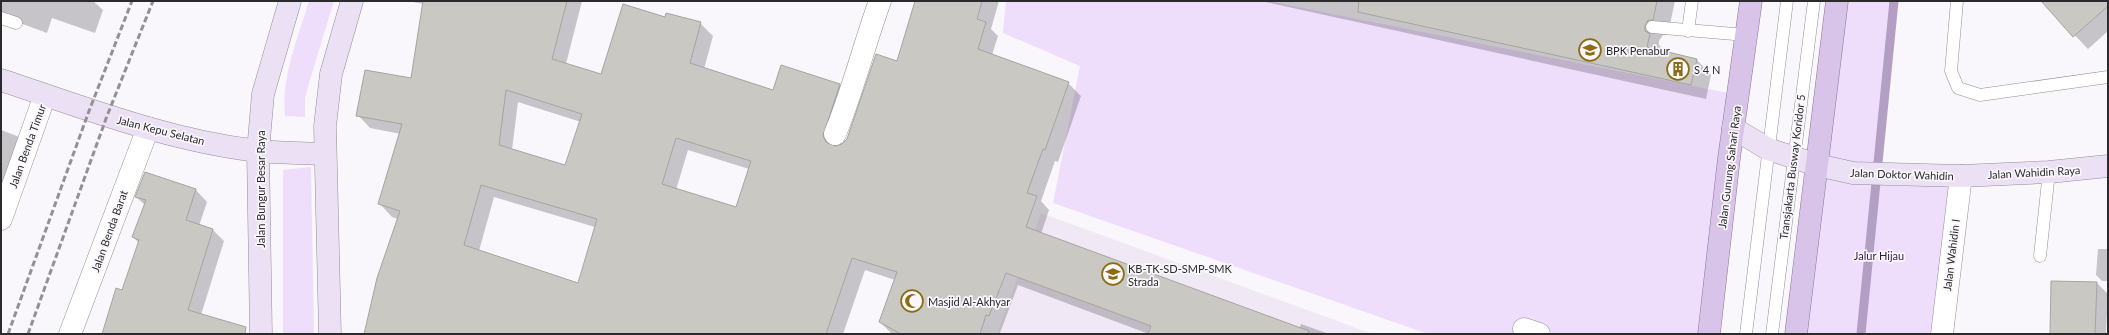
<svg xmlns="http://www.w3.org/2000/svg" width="2109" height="335" font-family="Lato,sans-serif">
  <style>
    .built { fill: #f0e9f5 }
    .green { fill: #eedefc }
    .shadow { fill: #0003; fill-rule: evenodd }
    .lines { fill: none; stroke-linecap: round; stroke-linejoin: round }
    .stream { stroke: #b39ec4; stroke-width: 9 }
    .building { fill: #cac8c3; stroke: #a6a49f; fill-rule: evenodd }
    .lane-casing { stroke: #918f94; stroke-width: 13 }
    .street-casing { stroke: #918f94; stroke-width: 23 }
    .secondary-casing { stroke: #918f94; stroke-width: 23 }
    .primary-casing { stroke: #8b749c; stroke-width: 23 }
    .lane { stroke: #fff; stroke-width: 12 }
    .street { stroke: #fff; stroke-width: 22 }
    .secondary { stroke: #ece1f4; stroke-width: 22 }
    .primary { stroke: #d8c4e8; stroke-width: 22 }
    .rail { stroke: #939195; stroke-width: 3; stroke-dasharray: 6 3; stroke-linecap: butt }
    .labels { text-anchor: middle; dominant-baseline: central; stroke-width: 3.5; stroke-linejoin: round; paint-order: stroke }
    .poi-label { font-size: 11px; fill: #2b2a2c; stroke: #f9f6fc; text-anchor: start }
    .street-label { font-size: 11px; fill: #2b2a2c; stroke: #f9f6fc }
    .park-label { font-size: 11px; fill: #381b4a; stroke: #f9f6fc }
  </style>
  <rect width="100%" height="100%" fill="#f9f6fc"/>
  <!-- built -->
  <polygon class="built" points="1041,213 1373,334 997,334"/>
  <!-- green -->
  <g class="green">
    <path d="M309,1H334L309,83L305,98V117L285,116C281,77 298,38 309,1Z"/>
    <polygon points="1006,1 1267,1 1738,95 1710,334 1428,334 1053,203 1080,66 1003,33"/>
    <polygon points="1836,1 1894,1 1877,174 1961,176 1942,334 1796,334"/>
    <polygon points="311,167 314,334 283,334 283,170"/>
  </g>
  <!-- shadow -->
  <g class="shadow">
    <polygon points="1,1 93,1 103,10 95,33 52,18 47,33 1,16"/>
    <path d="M407,1H582L566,64L602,75L666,18L700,23L713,36L704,69L774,91L839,85L852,97L835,148L843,145L848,139L898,63L925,1H999L991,29L998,36L992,55L1068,83L1081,96L1058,162L1055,161L1041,201L1049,210L1041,234L1299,329L1301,324L1329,334H1149L1018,285L1000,333L1002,334H892L880,322L895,280L865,270L843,334H365L398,219L392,217L380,204L401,134L370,128L358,115L411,80L424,4ZM518,102L581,122L566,166L512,150ZM688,150L749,169L736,208L676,190ZM494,197L595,227L579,284L479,251Z"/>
    <polygon points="1261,1 1675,1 1668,34 1663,35 1659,41 1659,45 1664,50 1664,52 1697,60 1711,75 1706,99"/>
    <polygon points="2042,1 2108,1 2108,31 2088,49"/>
    <polygon points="1,130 17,136 23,142 1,204"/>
    <polygon points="145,173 196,190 207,202 199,226 213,230 224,241 201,315 231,334 103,334 122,291 139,243 133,237 145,205 136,197"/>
    <polygon points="2098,249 2108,249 2108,281 2102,281 2096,275"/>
    <polygon points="2097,283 2108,294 2106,332 2108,334 2051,334"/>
  </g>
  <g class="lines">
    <!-- stream -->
    <polyline class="stream" points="1861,334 1894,1"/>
  </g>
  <!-- building -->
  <g class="building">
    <path d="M423,1H567L552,59L601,74L623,4L665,17L666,13L701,22L690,63L773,90L781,65L840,84L823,136L826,142L836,146L842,144L847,139L876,54L897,61L915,1H982L977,19L986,22L978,49L1069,82L1045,150L1043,149L1027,193L1037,196L1026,227L1309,331L1308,334H1148L1151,326L1006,273L989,316L986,315L980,334H901L879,322L897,272L852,258L826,334H364L377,278L400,211L378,204L402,124L356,116L365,70L411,78ZM506,90L582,114L565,165L499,145ZM676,138L751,161L736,207L662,184ZM481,185L597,219L578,283L464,245Z"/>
    <polygon points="1359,1 1657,1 1653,20 1648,20 1645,26 1645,31 1650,34 1647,47 1697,59 1691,85 1358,12"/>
    <polygon points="2041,1 2108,1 2108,6 2073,37"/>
    <polygon points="145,172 196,189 186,220 213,229 188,310 246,327 245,334 102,334 116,288 122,290 139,240 132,237 146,200 135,197"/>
    <polygon points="2051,281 2097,282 2095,334 2050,334"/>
  </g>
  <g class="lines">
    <!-- lane casing -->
    <g class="lane-casing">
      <g id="lane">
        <polyline points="1957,1 1951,71 1958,88 1980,95 2108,77"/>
        <polyline points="1,18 16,23"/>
        <polyline points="1652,27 1746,35"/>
        <polyline points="1688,31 1692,1"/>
        <polyline points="2040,256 2049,172"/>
        <polyline points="1746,334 1787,1"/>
        <polyline points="1772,334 1814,1"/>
      </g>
    </g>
    <!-- street casing -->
    <g class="street-casing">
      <g id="street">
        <path d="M835,134C853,90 864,45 880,1"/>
        <polyline points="1,219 45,95"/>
        <polyline points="1524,329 1539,334"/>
        <polyline points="70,334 148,128"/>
        <polyline points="1942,334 1961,176"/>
      </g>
    </g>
    <!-- secondary casing -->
    <g class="secondary-casing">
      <g id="secondary">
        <path d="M1,80C85,108 170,141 259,151C281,153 303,153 325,154"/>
        <polyline points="1733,128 1768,149 1817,165 1853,173 1961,176 2049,172 2108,166"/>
        <polyline points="261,334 258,151 263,94 290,1"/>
        <polyline points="330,334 325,126 331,74 352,1"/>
      </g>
    </g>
    <!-- primary casing -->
    <g class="primary-casing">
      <g id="primary">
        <polyline points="1709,334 1729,158 1751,1"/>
        <polyline points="1796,334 1837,1"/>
      </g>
    </g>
    <!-- lane -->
    <use href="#lane" class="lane"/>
    <!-- street -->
    <use href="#street" class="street"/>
    <!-- secondary -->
    <use href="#secondary" class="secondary"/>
    <!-- primary -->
    <use href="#primary" class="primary"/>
    <!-- rail -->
    <g class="rail">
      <polyline points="8,334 89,111 132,1"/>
      <polyline points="28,334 107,116 153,1"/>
    </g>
  </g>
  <!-- icons -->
  <defs>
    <g id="school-ring" transform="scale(1.15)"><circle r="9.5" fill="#f9f6fc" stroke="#8c6c0e" stroke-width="1.5"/><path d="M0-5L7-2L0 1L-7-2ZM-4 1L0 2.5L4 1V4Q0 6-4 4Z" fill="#8c6c0e"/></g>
    <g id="building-ring" transform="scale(1.15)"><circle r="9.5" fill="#f9f6fc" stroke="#8c6c0e" stroke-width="1.5"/><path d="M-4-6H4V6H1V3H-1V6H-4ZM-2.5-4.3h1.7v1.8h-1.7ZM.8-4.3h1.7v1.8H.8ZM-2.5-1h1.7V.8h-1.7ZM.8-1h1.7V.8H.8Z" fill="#8c6c0e"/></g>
    <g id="mosque-ring" transform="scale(1.15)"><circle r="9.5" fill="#f9f6fc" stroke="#8c6c0e" stroke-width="1.5"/><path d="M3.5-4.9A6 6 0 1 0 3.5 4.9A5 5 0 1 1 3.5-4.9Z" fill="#8c6c0e"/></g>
  </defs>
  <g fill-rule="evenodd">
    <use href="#school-ring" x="1590" y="50"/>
    <use href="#building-ring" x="1678" y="69"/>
    <use href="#school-ring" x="1113" y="274"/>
    <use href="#mosque-ring" x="912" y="301"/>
  </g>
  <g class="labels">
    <!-- poi labels -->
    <g class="poi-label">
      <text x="1606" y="50">BPK Penabur</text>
      <text x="1694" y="69">S 4 N</text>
      <text x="1128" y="268">KB-TK-SD-SMP-SMK<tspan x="1128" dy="13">Strada</tspan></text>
      <text x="928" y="301">Masjid Al-Akhyar</text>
    </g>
    <!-- street labels -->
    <g class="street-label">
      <text transform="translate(161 130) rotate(14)">Jalan Kepu Selatan</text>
      <text transform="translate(27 146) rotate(-70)">Jalan Benda Timur</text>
      <text transform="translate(1729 167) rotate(-83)">Jalan Gunung Sahari Raya</text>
      <text transform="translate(1792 167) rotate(-83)">Transjakarta Busway Koridor 5</text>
      <text transform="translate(2034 172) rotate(-3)">Jalan Wahidin Raya</text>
      <text transform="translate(1902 174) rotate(2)">Jalan Doktor Wahidin</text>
      <text transform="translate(260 189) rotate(-90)">Jalan Bungur Besar Raya</text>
      <text transform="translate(109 231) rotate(-70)">Jalan Benda Barat</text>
      <text transform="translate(1951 255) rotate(-83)">Jalan Wahidin I</text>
    </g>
    <!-- park labels -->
    <g class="park-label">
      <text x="1879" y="255">Jalur Hijau</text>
    </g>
  </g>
  <!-- border -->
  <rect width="2109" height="335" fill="none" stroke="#2b2a2c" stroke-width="4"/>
</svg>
